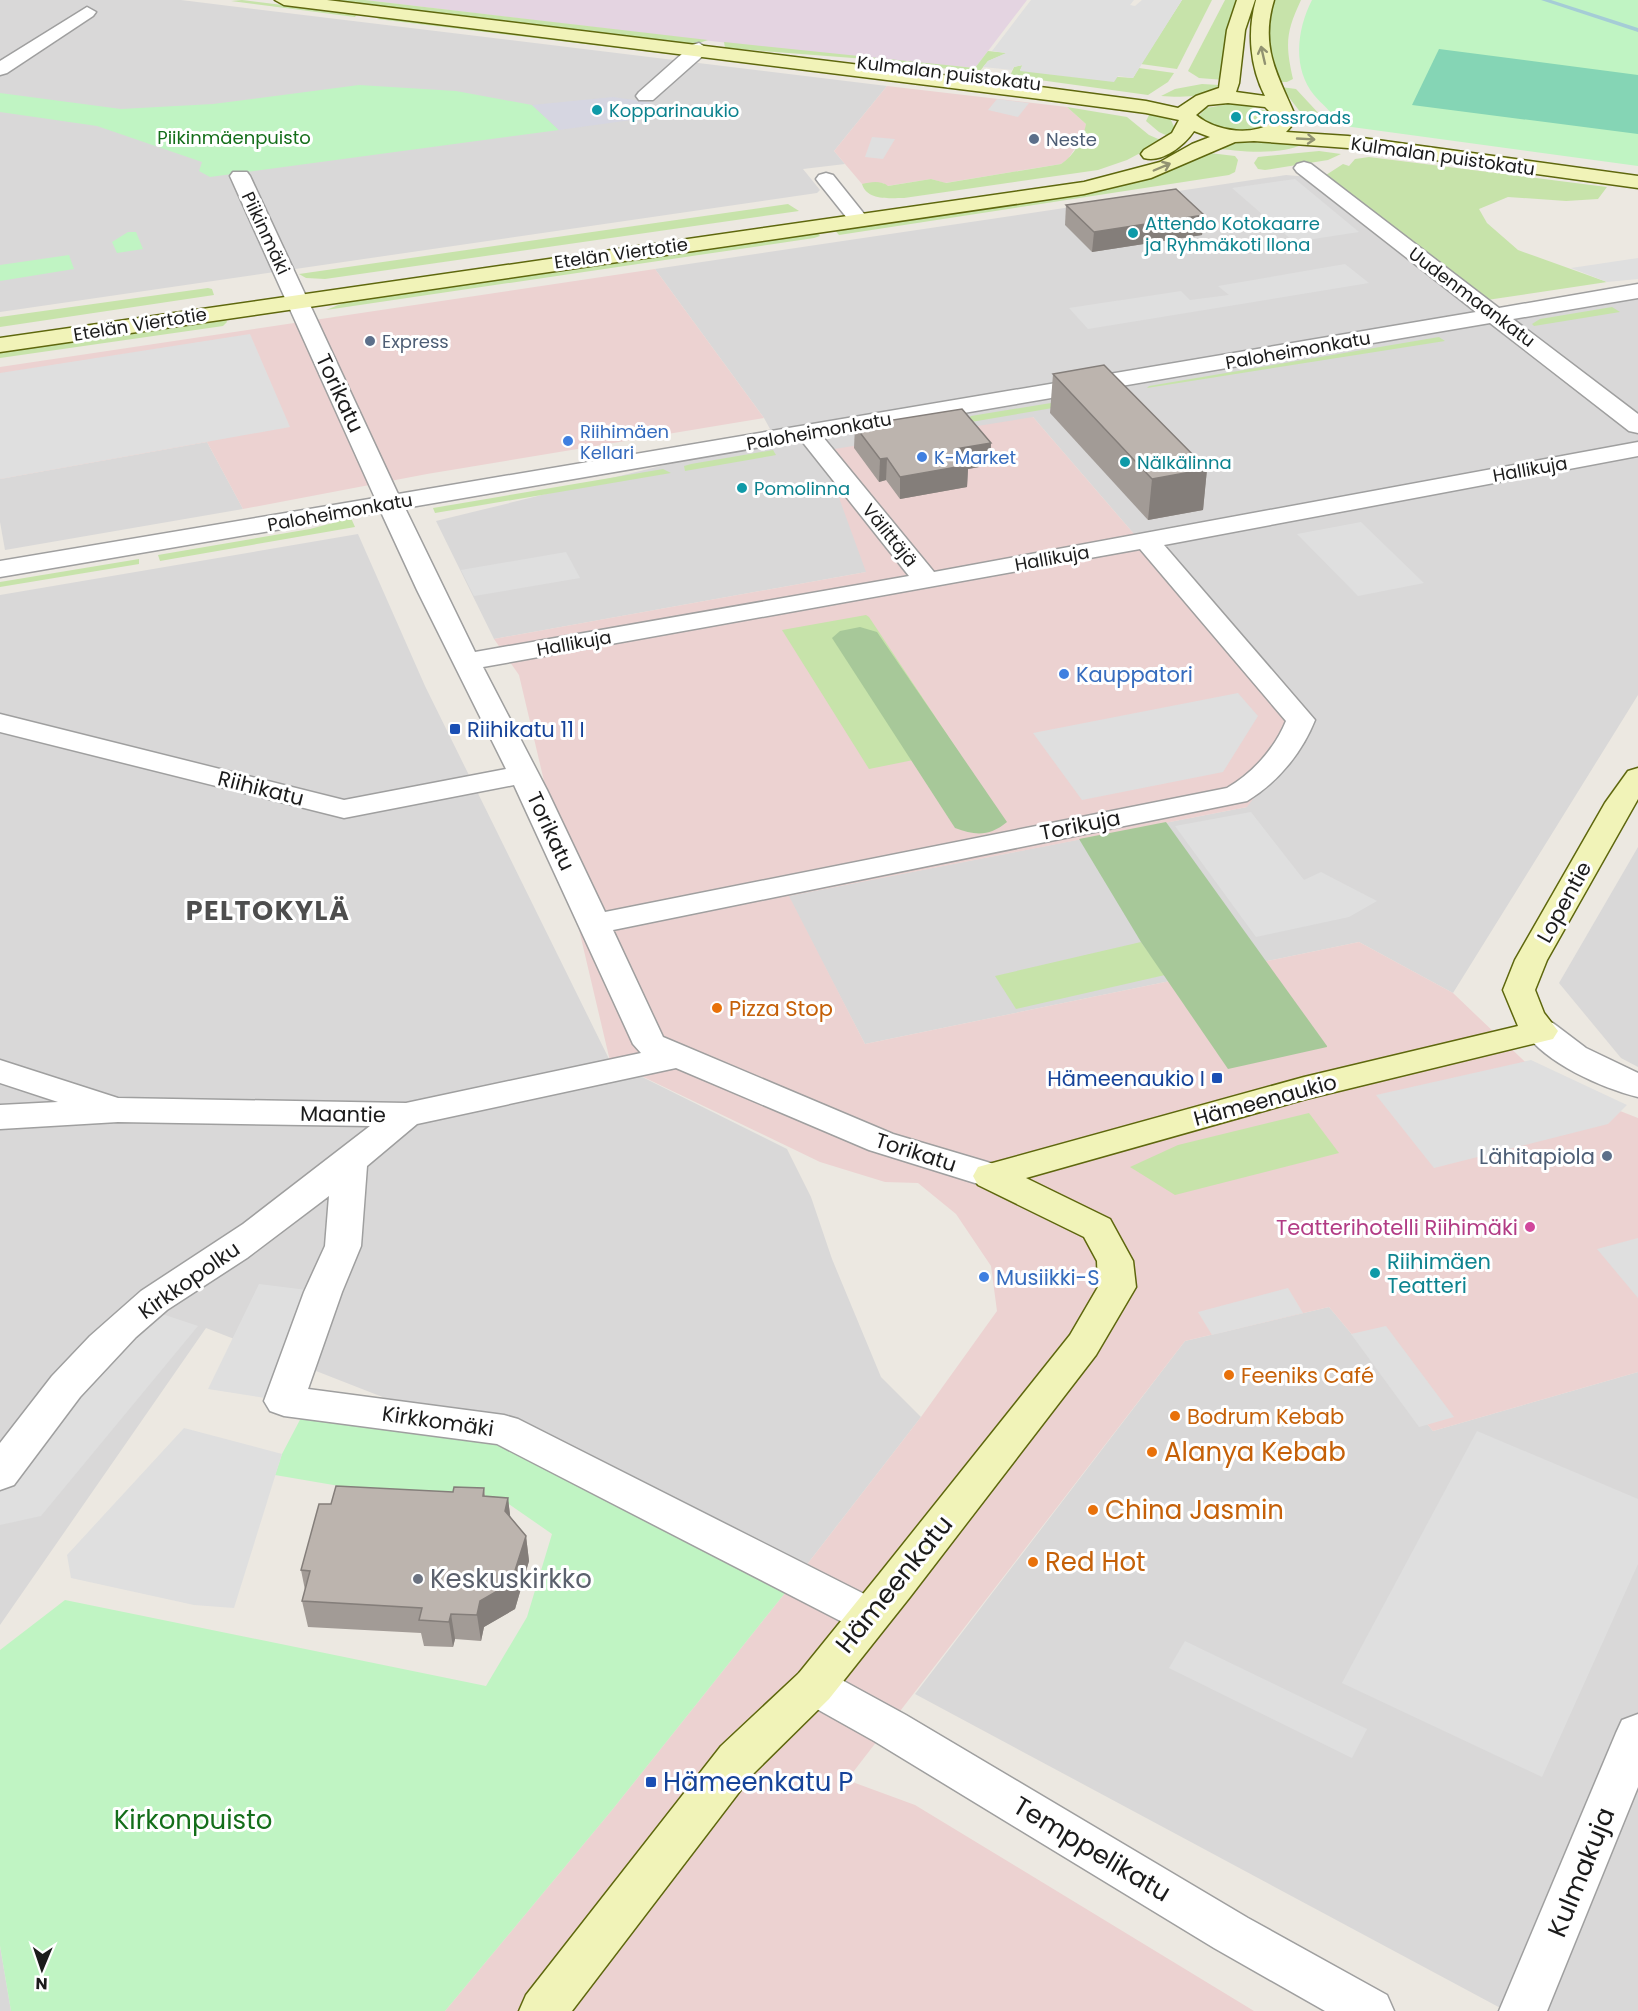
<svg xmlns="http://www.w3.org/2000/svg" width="1638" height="2011" font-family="Poppins,sans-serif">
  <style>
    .residential { fill: #d9d8d8 }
    .commercial { fill: #ecd2d1 }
    .industrial { fill: #e4d4e1 }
    .grass { fill: #c7e3aa }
    .forest { fill: #a7c899 }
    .park { fill: #c0f4c3 }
    .pitch { fill: #85d5b5 }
    .parking { fill: #dfdfdf }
    .plaza { fill: #d6d6e1 }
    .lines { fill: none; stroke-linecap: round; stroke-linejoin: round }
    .stream { fill: #a5ccd6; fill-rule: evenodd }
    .street-casing { stroke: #9f9f9f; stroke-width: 3 }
    .secondary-casing { stroke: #5e670d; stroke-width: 3 }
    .street { fill: #fff; fill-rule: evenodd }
    .secondary { fill: #f1f3b8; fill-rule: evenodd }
    .wall { fill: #a29b96 }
    .shaded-wall { fill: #847e7a }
    .building { fill: #bcb4ae; stroke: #847e7a; stroke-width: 1.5 }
    .oneway { stroke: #919271 }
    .culture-dot { fill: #0f9aa8; stroke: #fff; stroke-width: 2 }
    .service-dot { fill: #5c6f8a; stroke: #fff; stroke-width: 2 }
    .shop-dot { fill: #3f7fe0; stroke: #fff; stroke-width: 2 }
    .transit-dot { fill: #1a4fb4; stroke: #fff; stroke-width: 2 }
    .food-dot { fill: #e8710a; stroke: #fff; stroke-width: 2 }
    .hotel-dot { fill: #d1479c; stroke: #fff; stroke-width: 2 }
    .worship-dot { fill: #6b7280; stroke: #fff; stroke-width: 2 }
    .labels { text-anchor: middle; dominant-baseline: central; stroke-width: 6; stroke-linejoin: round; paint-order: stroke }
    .far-street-label { font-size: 18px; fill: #1b1b1b; stroke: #fff }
    .far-culture-label { font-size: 18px; fill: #0d838f; stroke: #fff; text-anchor: start }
    .far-park-label { font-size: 18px; fill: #146e1a; stroke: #fff }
    .far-service-label { font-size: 18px; fill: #4e5e75; stroke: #fff; text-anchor: start }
    .far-shop-label { font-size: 18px; fill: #366cbe; stroke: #fff; text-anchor: start }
    .street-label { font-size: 21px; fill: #1b1b1b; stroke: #fff }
    .shop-label { font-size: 21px; fill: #366cbe; stroke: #fff; text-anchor: start }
    .transit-label { font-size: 21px; fill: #164399; stroke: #fff; text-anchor: start }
    .food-label { font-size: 21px; fill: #c56008; stroke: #fff; text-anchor: start }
    .service-label { font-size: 21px; fill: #4e5e75; stroke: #fff; text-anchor: end }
    .hotel-label { font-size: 21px; fill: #b23c85; stroke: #fff; text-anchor: end }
    .culture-label { font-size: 21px; fill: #0d838f; stroke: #fff; text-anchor: start }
    .near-food-label { font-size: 26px; fill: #c56008; stroke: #fff; text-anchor: start }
    .near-worship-label { font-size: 26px; fill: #5b616d; stroke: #fff; text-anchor: start }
    .near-street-label { font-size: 26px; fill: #1b1b1b; stroke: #fff }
    .near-transit-label { font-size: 26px; fill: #164399; stroke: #fff; text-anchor: start }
    .near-park-label { font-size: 26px; fill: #146e1a; stroke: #fff }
    .district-label { font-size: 27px; font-weight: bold; letter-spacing: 1.5px; fill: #4e4e4e; stroke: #fff }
  </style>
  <rect width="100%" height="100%" fill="#ece8e1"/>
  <!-- residential -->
  <g class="residential">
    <polygon points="0,0 181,0 887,86 834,151 845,164 803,169 820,190 817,193 0,312"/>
    <polygon points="1286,175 1309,177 1495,316 1638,288 1638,695 1453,993 1359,942 865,1044 788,896 1247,807 1134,534 1033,417 866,572 494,639 436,521 775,438 764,418 655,269"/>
    <polygon points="207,442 243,509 5,550 0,522 0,479"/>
    <polygon points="358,534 425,686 610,1061 787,1149 811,1197 832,1259 881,1377 921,1417 785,1593 495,1441 206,1328 0,1625 0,595"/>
    <polygon points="1638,847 1638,1067 1621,1058 1559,983"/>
    <polygon points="1329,1307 1433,1431 1638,1372 1638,2011 1506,2011 915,1694 1185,1341"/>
    <polygon points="0,1946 11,2011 0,2011"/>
  </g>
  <!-- commercial -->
  <g class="commercial">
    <polygon points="887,86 1067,107 1086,124 1085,133 1068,159 1061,164 945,183 931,179 887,186 883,183 862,184 834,151"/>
    <polygon points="655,269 764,418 427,474 243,509 207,442 0,479 0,367"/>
    <polygon points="1033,417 1134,534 1311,723 1247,807 789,896 865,1044 1359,942 1453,993 1546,1082 1638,1118 1638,1372 1433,1431 1329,1307 1185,1341 847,1780 915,1805 1254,2011 445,2011 612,1810 785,1593 921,1417 997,1311 991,1266 956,1214 918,1183 885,1182 820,1162 610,1061 519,675 494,639 866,572 822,451"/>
  </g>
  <!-- industrial -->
  <polygon class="industrial" points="365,0 1027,0 975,68 796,51"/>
  <!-- grass -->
  <g class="grass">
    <polygon points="242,0 357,14 355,17 231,1"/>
    <polygon points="317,0 365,0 708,40 696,44"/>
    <polygon points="1182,0 1212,0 1177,69 1141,64"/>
    <polygon points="1225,0 1240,0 1224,80 1199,78 1188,71"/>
    <path d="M1272,0H1301C1286,32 1285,44 1293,79L1287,82H1277C1270,53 1266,30 1272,0Z"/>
    <polygon points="383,17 674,51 677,55 377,19"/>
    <polygon points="724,42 975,68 988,51 1007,53 988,61 980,71 972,72 879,60 725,48"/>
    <polygon points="1023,65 1020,70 1133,78 1139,68 1174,73 1168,82 1148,95 1010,76 1014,67"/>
    <path d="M1202,84L1219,85C1205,99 1179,97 1161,96L1175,89Z"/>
    <polygon points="1281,87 1296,89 1322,117 1323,122 1301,113"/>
    <path d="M1236,103L1267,111L1273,120C1261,137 1209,134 1199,116L1206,108Z"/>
    <path d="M1067,107L1127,117L1149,135L1163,141L1127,160L1098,170L904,198C890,198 867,201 862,184C870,182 881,180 888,186L931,179L946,183L1061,164C1074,156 1083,139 1086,124Z"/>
    <polygon points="1151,111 1171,120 1175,129 1170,137 1159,132 1146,121"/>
    <path d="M1307,142C1281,157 1240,151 1211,148L1238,143Z"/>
    <polygon points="1319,151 1341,154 1328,160 1265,170 1258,169 1254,163 1258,157"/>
    <polygon points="1201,152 1235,156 1238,160 1235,172 1229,175 839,235 832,227 1130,183 1158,175"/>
    <polygon points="1369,157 1607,187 1598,199 1566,201 1508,197 1479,209 1487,223 1518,250 1607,282 1487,300 1327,178 1326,175 1343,164 1349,166 1355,159"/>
    <polygon points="788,204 799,211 325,279 306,278 299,274"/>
    <polygon points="816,231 820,236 814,238 326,310 353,299"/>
    <polygon points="208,288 212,289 214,295 0,327 0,317"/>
    <polygon points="1612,307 1620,312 1534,326 1532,324 1540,319"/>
    <polygon points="225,317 227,322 223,326 0,358 0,350"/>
    <polygon points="1439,337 1445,341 1147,388 1149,386"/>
    <polygon points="1124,391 1129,395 971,422 968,419 971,416"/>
    <polygon points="773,450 776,455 771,456 685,471 684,466 691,464"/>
    <polygon points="663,469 671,473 435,513 433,508"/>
    <polygon points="351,518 355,527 160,561 158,555 310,529"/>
    <polygon points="139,559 139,564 0,587 0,582"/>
    <polygon points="866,615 869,617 958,751 869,769 782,630"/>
    <polygon points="1141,942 1165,975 1016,1009 995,976"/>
    <polygon points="1309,1113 1339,1153 1175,1195 1130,1167 1178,1145"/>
  </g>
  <!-- forest -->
  <g class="forest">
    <path d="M860,627L877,632L1007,822C990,836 976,836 955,828L832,638L840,631Z"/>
    <polygon points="1166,822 1327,1046 1327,1047 1228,1069 1141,942 1079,839"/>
  </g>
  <!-- park -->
  <g class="park">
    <path d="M1312,0H1638V166L1337,125C1334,112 1321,104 1314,95C1292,68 1297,29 1312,0Z"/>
    <polygon points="359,85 456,91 532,105 559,130 210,177 199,171 202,162 97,126 0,112 0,93 121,109 213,104"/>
    <polygon points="128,232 136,232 143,249 117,253 112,242"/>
    <polygon points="69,255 74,269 0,281 0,265"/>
    <polygon points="303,1414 495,1441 785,1593 612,1810 445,2011 11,2011 0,1946 0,1650 65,1600 486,1686 527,1617 552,1534 506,1502 345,1487 275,1475 282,1454"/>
  </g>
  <!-- pitch -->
  <polygon class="pitch" points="1439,49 1638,75 1638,134 1412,105"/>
  <!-- parking -->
  <g class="parking">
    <polygon points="1031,0 1134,0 1130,5 1135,6 1142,0 1182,0 1133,78 1118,76 1114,82 1020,71 1022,65 1014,67 1012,70 983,67 988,61 1006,53 992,51"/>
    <polygon points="997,99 1029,103 1018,117 988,110"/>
    <polygon points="872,137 895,139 883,159 865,157"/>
    <polygon points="1295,179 1359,232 1294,242 1232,188"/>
    <polygon points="1638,258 1638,279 1607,282 1571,268"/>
    <polygon points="1345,264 1369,283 1088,329 1069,308 1181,291 1190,300 1229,295 1218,286"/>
    <polygon points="250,334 290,427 0,479 0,373"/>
    <polygon points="1361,522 1424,583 1358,596 1297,534"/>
    <polygon points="566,552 580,578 474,596 461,570"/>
    <polygon points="1238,693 1258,716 1223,772 1082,800 1033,733"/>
    <polygon points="1251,812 1304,880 1321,872 1377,901 1349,917 1256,937 1175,826"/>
    <polygon points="1531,1060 1627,1105 1608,1124 1434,1168 1376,1095"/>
    <polygon points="1638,1238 1638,1298 1597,1249"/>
    <polygon points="259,1284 323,1292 284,1401 208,1389"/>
    <polygon points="1288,1288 1303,1313 1212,1335 1198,1312"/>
    <polygon points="144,1308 198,1326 41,1516 0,1525 0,1474"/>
    <polygon points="1386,1326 1454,1417 1419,1427 1351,1334"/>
    <polygon points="184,1428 282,1454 234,1608 194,1605 71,1578 67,1555"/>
    <polygon points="1477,1431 1638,1499 1638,1564 1542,1777 1342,1683"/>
    <polygon points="1185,1641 1367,1729 1352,1758 1169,1668"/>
  </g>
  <!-- plaza -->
  <polygon class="plaza" points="613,97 649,102 660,116 559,130 532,105"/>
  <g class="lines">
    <!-- stream -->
    <polygon class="stream" points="1541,0 1551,0 1638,28 1638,32"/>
    <!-- street casing -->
    <g class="street-casing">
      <g id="street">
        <polygon points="87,7 96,12 93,16 7,73 0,75 0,61"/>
        <polygon points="699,43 708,49 706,53 653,100 639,100 636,96 639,92 692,45"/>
        <path d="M1304,162L1311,164L1499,308L1638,284V298L1513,319L1638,414V433L1629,431L1490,323L823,437L934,572L1638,442V456L1164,545L1315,720C1302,753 1277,783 1247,801L613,930L663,1037L893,1134L1004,1167L1009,1176L1004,1185L991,1188L869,1150L676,1068L417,1124L367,1166L361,1246L342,1292L308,1389L504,1415L518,1419L884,1604L890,1616L884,1628L869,1633L854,1628L497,1444L284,1416L270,1411L264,1401L304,1292L325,1246L329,1196L247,1258L167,1310L136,1337L80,1397L14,1485L0,1490V1443L52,1376L90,1336L141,1291L243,1224L370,1126L118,1122L0,1129V1105L58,1102L0,1083V1060L118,1098L406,1103L641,1053L633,1044L514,785L344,818L0,732V714L344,800L506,769L417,590L381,512L0,577V561L375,498L230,176L233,172H247L250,176L398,494L1476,312L1297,172L1294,168L1297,164ZM801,440L909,576L475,652L405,508ZM1140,549L1286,721C1275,748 1253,773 1227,788L605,912L547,790L483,667Z"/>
        <polygon points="826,173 833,175 865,215 869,219 865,223 851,223 819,183 816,179 819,175"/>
        <path d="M1541,1020L1553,1023L1586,1048L1638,1073V1097C1602,1088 1545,1063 1524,1031L1529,1023Z"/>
        <polygon points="814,1668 829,1673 906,1715 1248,1918 1387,1995 1394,2011 1325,2011 1214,1948 874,1741 799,1699 792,1686 799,1673"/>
        <polygon points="1638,1714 1638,1787 1547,2011 1499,2011 1616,1733 1622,1720"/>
      </g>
    </g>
    <!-- secondary casing -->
    <g class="secondary-casing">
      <g id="secondary">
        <path d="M275,0H327L1048,88L1146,101L1178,108L1196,96L1219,88L1227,30L1237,0H1255L1245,30L1239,83L1236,92L1265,96C1250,67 1247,31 1256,0H1274C1259,49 1279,77 1297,120L1286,132L1348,136L1638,176V188L1348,148L1254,141L1235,142L1151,178L1084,194L0,352V338L1084,182L1160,162L1192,144L1210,137L1194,131C1184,146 1162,163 1144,158L1141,154L1144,150L1172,133L1179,120L1146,113L1048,100L284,5ZM1228,103L1265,107L1277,119C1256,138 1216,132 1196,115L1208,105Z"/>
        <polygon points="1638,768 1638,799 1547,960 1535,990 1544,1013 1558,1031 1553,1039 1306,1099 1026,1178 1110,1219 1133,1261 1136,1287 1096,1355 910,1597 829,1699 753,1774 572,2011 519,2011 526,1995 721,1746 799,1673 880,1573 1070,1335 1098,1287 1097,1261 1084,1237 978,1185 973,1176 978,1167 1304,1077 1518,1026 1503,990 1515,960 1605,803 1628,771"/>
      </g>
    </g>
    <!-- street -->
    <use href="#street" class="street"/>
    <!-- secondary -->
    <use href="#secondary" class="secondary"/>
  </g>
  <!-- wall -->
  <g class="wall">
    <polygon points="1066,205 1204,215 1202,235 1092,252 1065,225"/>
    <polygon points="1053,374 1207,469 1203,510 1148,520 1050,413"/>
    <polygon points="855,426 991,443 990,465 968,469 967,487 900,499 886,480 879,482 854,448"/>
    <polygon points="484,1488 485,1496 508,1498 510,1516 526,1536 529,1561 515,1609 484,1627 481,1641 455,1639 453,1647 424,1646 421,1633 308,1627 302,1601 305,1590 301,1570 331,1504 453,1492"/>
  </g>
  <!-- shaded-wall -->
  <g class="shaded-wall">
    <polygon points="1204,215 1202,235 1092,252 1094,232"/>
    <polygon points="991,443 990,465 968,469 967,487 900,499 900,477 955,449"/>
    <polygon points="887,458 886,480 879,482 880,459"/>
    <polygon points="1207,469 1203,510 1148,520 1152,479"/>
    <polygon points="508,1498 511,1523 505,1511"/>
    <polygon points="526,1536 529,1561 515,1609 484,1627 481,1641 477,1615 480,1601"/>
    <polygon points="451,1614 455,1639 453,1647 449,1622"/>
  </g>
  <!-- building -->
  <g class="building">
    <polygon points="1176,189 1204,215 1094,232 1066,205"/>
    <polygon points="1104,365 1207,469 1152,479 1053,374"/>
    <polygon points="962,409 991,443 955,449 968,465 900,477 887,458 880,459 855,426"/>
    <polygon points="336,1486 453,1492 454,1487 484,1488 483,1496 508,1498 505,1511 526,1536 511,1583 480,1601 477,1615 451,1614 449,1622 419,1620 422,1608 302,1601 310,1571 301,1570 319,1504 331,1504"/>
  </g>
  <!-- one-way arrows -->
  <defs><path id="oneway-shaft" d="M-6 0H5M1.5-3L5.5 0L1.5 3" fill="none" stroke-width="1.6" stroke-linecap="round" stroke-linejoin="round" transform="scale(1.5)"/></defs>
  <g class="oneway">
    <use href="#oneway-shaft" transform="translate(1263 55) rotate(-103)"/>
    <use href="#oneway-shaft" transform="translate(1306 139) rotate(3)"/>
    <use href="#oneway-shaft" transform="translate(1162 167) rotate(-23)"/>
  </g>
  <!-- markers -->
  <g class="culture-dot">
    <circle cx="597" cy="110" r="6"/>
    <circle cx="1236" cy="117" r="6"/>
    <circle cx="1133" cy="233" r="6"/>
    <circle cx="1125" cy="462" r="6"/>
    <circle cx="742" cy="488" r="6"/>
    <circle cx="1375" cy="1273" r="6"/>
  </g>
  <g class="service-dot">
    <circle cx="1034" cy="139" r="6"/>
    <circle cx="370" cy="341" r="6"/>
    <circle cx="1607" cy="1156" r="6"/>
  </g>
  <g class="shop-dot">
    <circle cx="568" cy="441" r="6"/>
    <circle cx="922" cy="457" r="6"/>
    <circle cx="1064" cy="674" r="6"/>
    <circle cx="984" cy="1277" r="6"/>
  </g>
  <g class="transit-dot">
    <rect x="449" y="723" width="12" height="12" rx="3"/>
    <rect x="1211" y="1072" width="12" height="12" rx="3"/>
    <rect x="645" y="1776" width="12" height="12" rx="3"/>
  </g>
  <g class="food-dot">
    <circle cx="717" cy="1008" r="6"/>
    <circle cx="1229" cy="1375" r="6"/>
    <circle cx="1175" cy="1416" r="6"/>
    <circle cx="1152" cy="1452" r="6"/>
    <circle cx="1093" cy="1510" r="6"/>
    <circle cx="1033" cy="1562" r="6"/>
  </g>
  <circle class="hotel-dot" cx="1530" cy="1227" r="6"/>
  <circle class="worship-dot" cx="418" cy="1579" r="6"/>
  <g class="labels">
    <!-- far-street labels -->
    <g class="far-street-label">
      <text transform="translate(949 73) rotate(7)">Kulmalan puistokatu</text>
      <text transform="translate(1443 156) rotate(8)">Kulmalan puistokatu</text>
      <text transform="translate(266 233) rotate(65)">Piikinmäki</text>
      <text transform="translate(621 253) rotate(-8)">Etelän Viertotie</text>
      <text transform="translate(1472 297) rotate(37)">Uudenmaankatu</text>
      <text transform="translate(140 324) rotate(-9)">Etelän Viertotie</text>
      <text transform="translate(1298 350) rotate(-10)">Paloheimonkatu</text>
      <text transform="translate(819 431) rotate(-10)">Paloheimonkatu</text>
      <text transform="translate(1530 469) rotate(-10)">Hallikuja</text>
      <text transform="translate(340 512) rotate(-10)">Paloheimonkatu</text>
      <text transform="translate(890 535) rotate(51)">Välittäjä</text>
      <text transform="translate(1052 558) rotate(-10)">Hallikuja</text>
      <text transform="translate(574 643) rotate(-10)">Hallikuja</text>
    </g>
    <!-- far-culture labels -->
    <g class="far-culture-label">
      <text x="609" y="110">Kopparinaukio</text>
      <text x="1248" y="117">Crossroads</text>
      <text x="1145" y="223">Attendo Kotokaarre<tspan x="1145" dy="21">ja Ryhmäkoti Ilona</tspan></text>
      <text x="1137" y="462">Nälkälinna</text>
      <text x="754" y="488">Pomolinna</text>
    </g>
    <!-- far-park labels -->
    <g class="far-park-label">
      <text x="234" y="137">Piikinmäenpuisto</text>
    </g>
    <!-- far-service labels -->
    <g class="far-service-label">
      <text x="1046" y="139">Neste</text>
      <text x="382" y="341">Express</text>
    </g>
    <!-- far-shop labels -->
    <g class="far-shop-label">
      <text x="580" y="431">Riihimäen<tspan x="580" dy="21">Kellari</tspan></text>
      <text x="934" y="457">K-Market</text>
    </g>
    <!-- street labels -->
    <g class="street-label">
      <text transform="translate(340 393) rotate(65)">Torikatu</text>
      <text transform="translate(261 788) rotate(14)">Riihikatu</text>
      <text transform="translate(1080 825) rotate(-11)">Torikuja</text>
      <text transform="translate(551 831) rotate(65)">Torikatu</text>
      <text transform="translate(1564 902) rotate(-61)">Lopentie</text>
      <text transform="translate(1265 1100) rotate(-15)">Hämeenaukio</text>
      <text transform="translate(343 1114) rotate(1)">Maantie</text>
      <text transform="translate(916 1152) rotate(18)">Torikatu</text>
      <text transform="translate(189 1280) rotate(-35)">Kirkkopolku</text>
      <text transform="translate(438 1421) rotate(8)">Kirkkomäki</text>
    </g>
    <!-- shop labels -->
    <g class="shop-label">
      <text x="1076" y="674">Kauppatori</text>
      <text x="996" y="1277">Musiikki-S</text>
    </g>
    <!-- transit labels -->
    <g class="transit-label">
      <text x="467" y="729">Riihikatu 11 I</text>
      <text x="1205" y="1078" text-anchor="end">Hämeenaukio I</text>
    </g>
    <!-- food labels -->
    <g class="food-label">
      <text x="729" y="1008">Pizza Stop</text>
      <text x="1241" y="1375">Feeniks Café</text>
      <text x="1187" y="1416">Bodrum Kebab</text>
    </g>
    <!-- service labels -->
    <g class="service-label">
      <text x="1595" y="1156">Lähitapiola</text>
    </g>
    <!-- hotel labels -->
    <g class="hotel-label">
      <text x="1518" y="1227">Teatterihotelli Riihimäki</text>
    </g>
    <!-- culture labels -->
    <g class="culture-label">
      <text x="1387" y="1261">Riihimäen<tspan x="1387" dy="24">Teatteri</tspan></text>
    </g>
    <!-- near-food labels -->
    <g class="near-food-label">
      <text x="1164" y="1452">Alanya Kebab</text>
      <text x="1105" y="1510">China Jasmin</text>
      <text x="1045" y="1562">Red Hot</text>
    </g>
    <!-- near-worship labels -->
    <g class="near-worship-label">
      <text x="430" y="1579">Keskuskirkko</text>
    </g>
    <!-- near-street labels -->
    <g class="near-street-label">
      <text transform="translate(894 1584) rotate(-51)">Hämeenkatu</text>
      <text transform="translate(1092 1849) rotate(31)">Temppelikatu</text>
      <text transform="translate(1581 1872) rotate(-68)">Kulmakuja</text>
    </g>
    <!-- near-transit labels -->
    <g class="near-transit-label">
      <text x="663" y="1782">Hämeenkatu P</text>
    </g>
    <!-- near-park labels -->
    <g class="near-park-label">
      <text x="193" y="1820">Kirkonpuisto</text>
    </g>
    <!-- district labels -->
    <g class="district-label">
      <text x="268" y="910">PELTOKYLÄ</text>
    </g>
  </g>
  <!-- north arrow -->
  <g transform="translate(42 1969) rotate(182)" stroke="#ffffff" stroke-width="4.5" paint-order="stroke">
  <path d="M0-4.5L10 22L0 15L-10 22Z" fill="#1b1b1b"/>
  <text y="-9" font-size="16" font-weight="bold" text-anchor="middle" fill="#1b1b1b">N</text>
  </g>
</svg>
